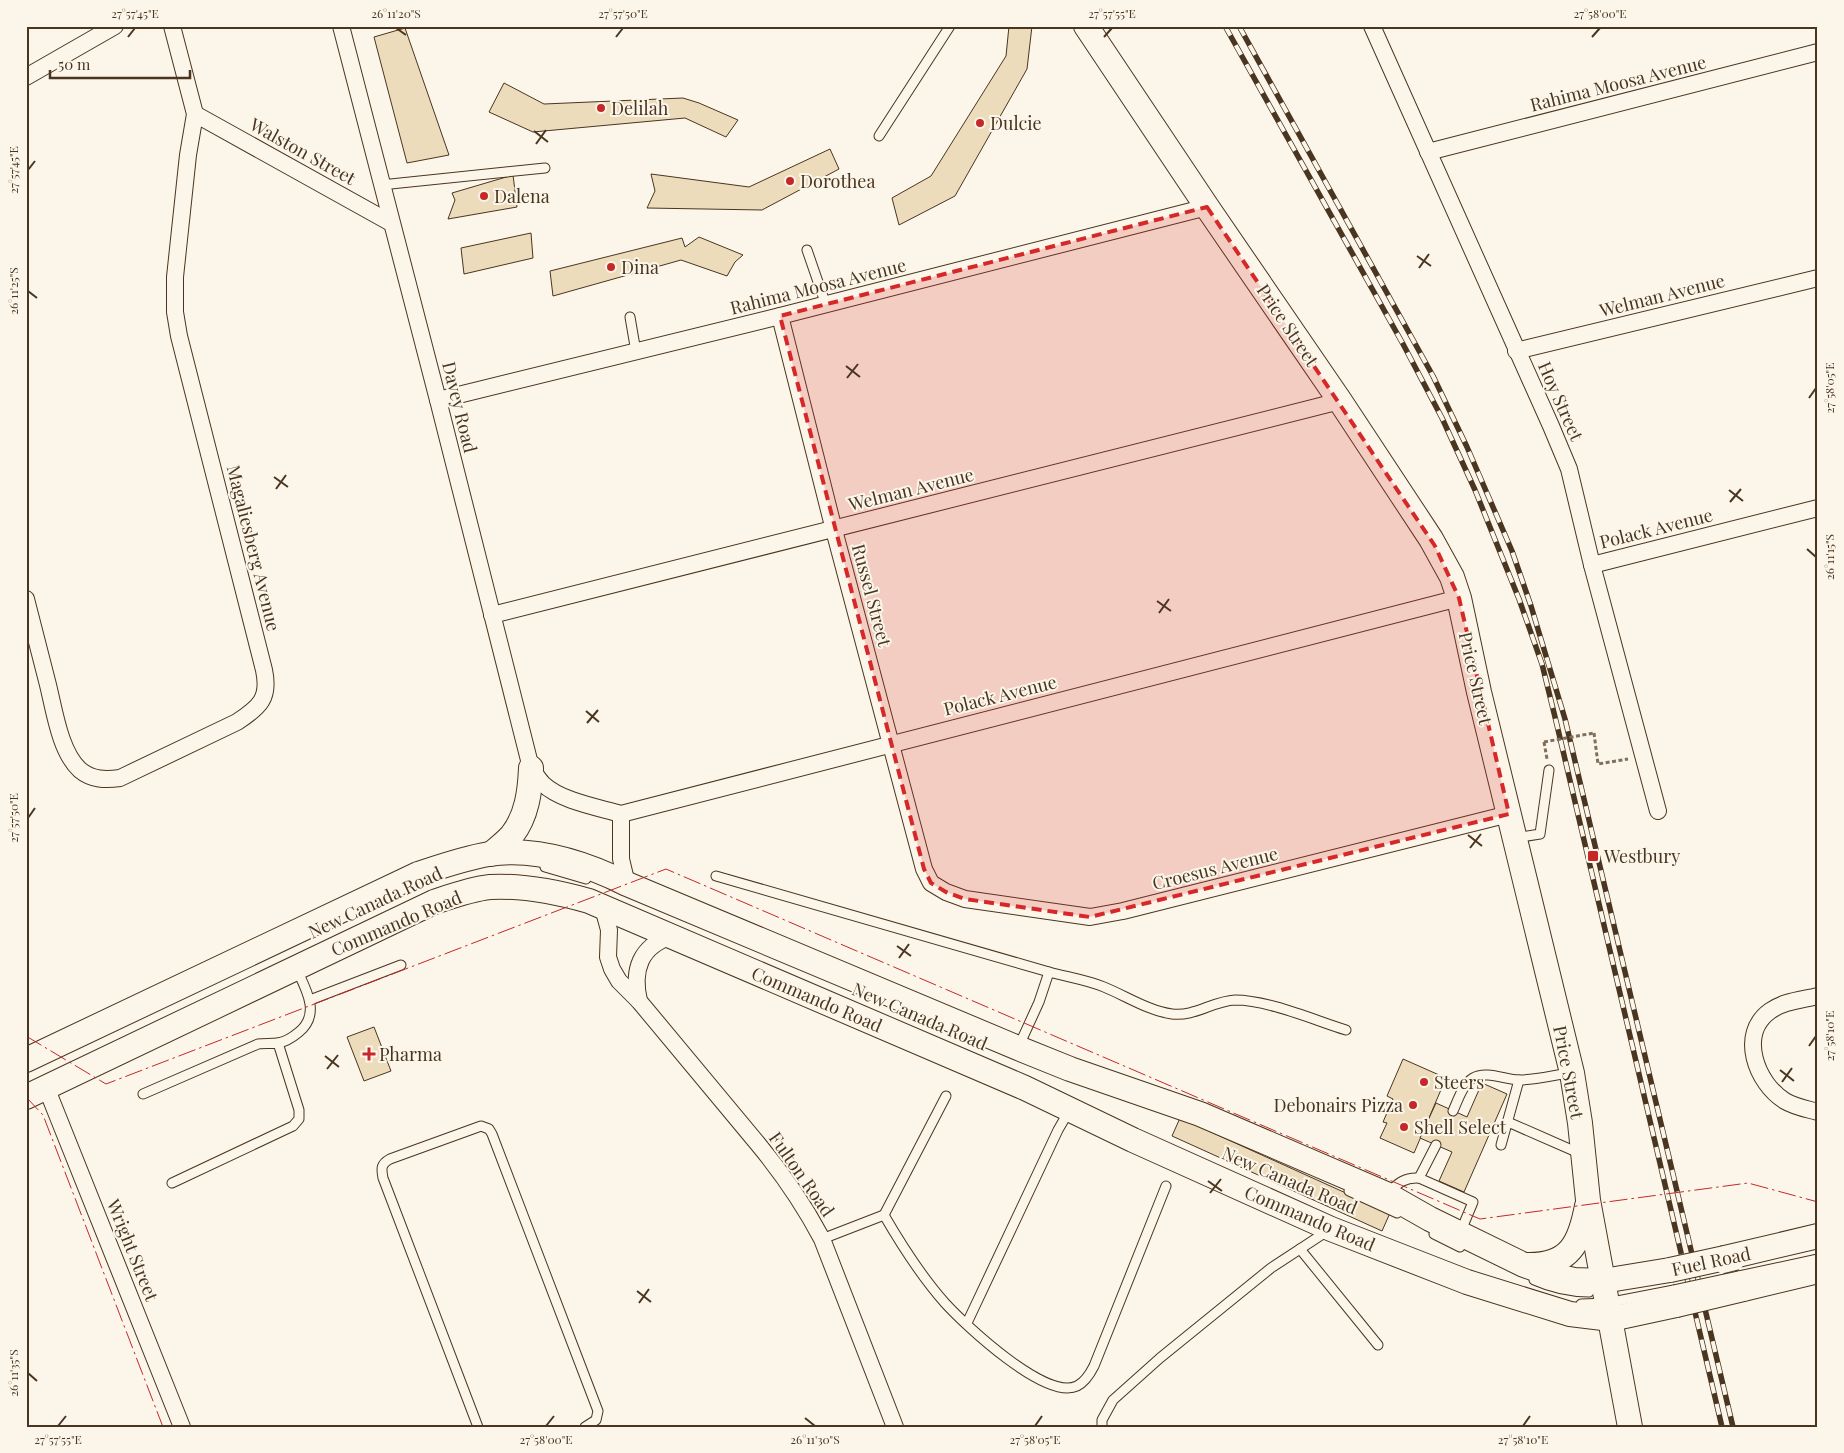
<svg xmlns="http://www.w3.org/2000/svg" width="1844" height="1453" font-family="'Playfair Display',serif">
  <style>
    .building { fill: #ecdcbc; stroke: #4a3520 }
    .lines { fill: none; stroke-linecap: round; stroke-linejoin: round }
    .lane-casing { stroke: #4a3520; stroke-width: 11 }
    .street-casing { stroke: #4a3520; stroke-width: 18 }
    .secondary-casing { stroke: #4a3520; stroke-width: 26 }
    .path { stroke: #7f6f5c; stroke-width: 3; stroke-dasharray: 4 2.5; stroke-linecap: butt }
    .lane { stroke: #fbf6e9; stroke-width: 9 }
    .street { stroke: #fbf6e9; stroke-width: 16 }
    .secondary { stroke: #fbf6e9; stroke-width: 24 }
    .rail-casing { stroke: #4a3520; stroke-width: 5.5 }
    .rail { stroke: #fbf6e9; stroke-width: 4; stroke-dasharray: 11; stroke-linecap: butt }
    .lane-bridge-casing { stroke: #4a3520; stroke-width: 11; stroke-linecap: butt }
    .secondary-bridge-casing { stroke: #4a3520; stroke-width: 26; stroke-linecap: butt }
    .path-bridge { stroke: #7f6f5c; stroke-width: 3; stroke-dasharray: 4 2.5; stroke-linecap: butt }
    .lane-bridge { stroke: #fbf6e9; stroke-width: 9 }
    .secondary-bridge { stroke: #fbf6e9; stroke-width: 24 }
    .power { stroke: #c62828; stroke-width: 1; stroke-dasharray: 18 4 2.5 4; stroke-linecap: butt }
    .marked { fill: #d62828; fill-opacity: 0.2; stroke: #d62828; stroke-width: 4; stroke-dasharray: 10 6; stroke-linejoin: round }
    .ticks { fill: none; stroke: #4a3520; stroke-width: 2 }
    .poi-dot { fill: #c62828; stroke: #fbf6e9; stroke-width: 2 }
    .labels { text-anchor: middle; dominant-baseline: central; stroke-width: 4; stroke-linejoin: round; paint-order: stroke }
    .street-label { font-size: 18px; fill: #4a3520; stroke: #fbf6e9 }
    .poi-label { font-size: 18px; fill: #4a3520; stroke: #fbf6e9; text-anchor: start }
    .neatline { fill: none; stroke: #4a3520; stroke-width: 2 }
    .ticks-label { font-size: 12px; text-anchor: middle; fill: #4a3520 }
  </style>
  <rect width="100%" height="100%" fill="#fbf6e9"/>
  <!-- building -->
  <g class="building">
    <polygon points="1009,26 1032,26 1027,69 955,196 899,225 892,198 931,176 1006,56"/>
    <polygon points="405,28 449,155 407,163 374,37"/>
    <polygon points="504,83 544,104 683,98 699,103 738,120 726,137 685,118 533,132 489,112"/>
    <polygon points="830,149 839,169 762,210 647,208 655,191 651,174 749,187"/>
    <polygon points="513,175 517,207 448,219 455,200 452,193"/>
    <polygon points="531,233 533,258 464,274 461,248"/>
    <polygon points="699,237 743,255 735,262 727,276 681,260 553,296 550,271 682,238 685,247"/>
    <polygon points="374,1027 391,1071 364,1081 347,1037"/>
    <polygon points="1403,1059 1446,1078 1414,1153 1380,1138 1387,1123 1383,1122 1393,1099 1387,1096"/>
    <polygon points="1482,1083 1507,1094 1464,1192 1439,1181 1452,1152 1420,1138 1436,1103 1467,1117"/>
    <polygon points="1180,1118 1390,1213 1382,1231 1172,1136"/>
  </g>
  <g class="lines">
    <!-- lane casing -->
    <g class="lane-casing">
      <g id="lane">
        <polyline points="879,136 950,26"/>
        <polyline points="381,185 545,168"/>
        <polyline points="807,250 826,305"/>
        <polyline points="630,317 636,352"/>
        <polyline points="1515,838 1540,834 1549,770"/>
        <polyline points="545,867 586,879"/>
        <polyline points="716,876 1049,972"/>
        <polyline points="310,1000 401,965"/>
        <path d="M1018,1048L1039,1002L1049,972C1067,977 1087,980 1104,987C1126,996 1149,1011 1172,1014C1194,1017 1213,1001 1235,1000C1268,1000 1314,1020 1346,1030"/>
        <path d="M143,1094L258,1044C264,1043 271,1044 278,1043C285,1042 293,1037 299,1032C321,1014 306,989 296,968"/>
        <path d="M1453,1111C1458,1100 1463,1084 1473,1078C1486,1070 1506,1080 1519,1080C1536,1080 1554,1075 1570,1073"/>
        <polyline points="1508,1122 1581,1154"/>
        <polyline points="1501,1145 1519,1080"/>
        <polyline points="1419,1178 1436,1145"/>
        <polyline points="172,1183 293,1126 299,1119 299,1110 278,1043"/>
        <polyline points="1349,1191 1397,1213"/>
        <path d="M1388,1193C1398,1183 1405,1177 1419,1178L1473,1202L1460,1233"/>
        <polyline points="884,1215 946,1096"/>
        <polyline points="1434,1234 1460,1247"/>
        <path d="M822,1239L884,1215C902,1246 921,1276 945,1303C965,1325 1046,1401 1077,1386C1085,1382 1090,1374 1094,1366L1166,1186"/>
        <polyline points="1300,1249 1378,1345"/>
        <polyline points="1739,1276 1818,1259"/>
        <path d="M1534,1280C1552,1288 1569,1292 1589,1292"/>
        <polyline points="1581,1304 1607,1303 1674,1290"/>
        <polyline points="967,1323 1058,1130 1069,1111"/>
        <path d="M478,1427L383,1178C381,1168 381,1164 390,1159L481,1126L489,1129L492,1134L598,1411L596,1420L585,1427"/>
        <polyline points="1102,1427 1102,1420 1113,1400 1160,1358 1271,1268 1329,1230"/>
      </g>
    </g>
    <!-- street casing -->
    <g class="street-casing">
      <g id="street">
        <path d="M341,26L438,400L531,768C535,773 538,779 543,784C561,801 597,807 621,814L1459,598"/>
        <polyline points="1372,26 1551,426 1569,469 1592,565 1658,811"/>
        <polyline points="26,77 115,26"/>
        <polyline points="195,114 391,223"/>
        <polyline points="1428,152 1818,52"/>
        <polyline points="780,316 834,530 924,869 931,883 946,892 965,899 1090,917 1123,911 1509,814"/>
        <polyline points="1516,351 1818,278"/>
        <polyline points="438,400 780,316 1207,207"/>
        <polyline points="1592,565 1818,508"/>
        <path d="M26,599C33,627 40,654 47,681C54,707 59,751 80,770C92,780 106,780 120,778L237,722C260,707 270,698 264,670L179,336L175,312V277L188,155L195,114L172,26"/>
        <polyline points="492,615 1340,401"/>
        <polyline points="621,814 621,859 627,884"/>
        <path d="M603,908L609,930L608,957L612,969L619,981L639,1001L758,1144C783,1174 804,1205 822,1239L895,1427"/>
        <path d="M1818,996C1802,1000 1784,1001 1770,1011C1738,1034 1756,1083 1785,1101C1795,1107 1807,1109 1818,1112"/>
        <path d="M639,1001C632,970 640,946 672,936"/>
        <polyline points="46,1087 182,1427"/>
      </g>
    </g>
    <!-- secondary casing -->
    <g class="secondary-casing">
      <g id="secondary">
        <polyline points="1086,26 1207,207 1340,401 1431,539 1452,577 1459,598 1479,692 1572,1073 1580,1123 1588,1200 1630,1427"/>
        <path d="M491,854C498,848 506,842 512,835C527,816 530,791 531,768"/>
        <path d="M26,1060L418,874C442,866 465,858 489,854C536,847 585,863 627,884L1018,1048L1070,1069L1200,1114L1386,1194L1430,1219L1524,1265L1556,1276L1574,1280L1603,1281L1670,1270"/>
        <path d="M26,1097L434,902C452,896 471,889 490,887C524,885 557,892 589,901L1025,1088L1133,1140L1331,1229L1467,1282L1570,1314L1611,1319L1676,1305"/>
        <polyline points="1725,1258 1818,1236"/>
        <path d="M1529,1265C1570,1265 1580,1243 1587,1206"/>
        <polyline points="1743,1289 1818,1271"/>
      </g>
    </g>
    <!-- path -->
    <g class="path">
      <polyline points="1594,733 1598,764 1628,759"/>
      <polyline points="1544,742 1547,759"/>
    </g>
    <!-- lane -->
    <use href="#lane" class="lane"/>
    <!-- street -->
    <use href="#street" class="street"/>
    <!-- secondary -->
    <use href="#secondary" class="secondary"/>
    <!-- rail casing -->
    <g class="rail-casing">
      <g id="rail">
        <polyline points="1225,26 1403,344 1442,418 1475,490 1519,599 1542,664 1556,721 1722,1427"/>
        <polyline points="1239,26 1433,376 1467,447 1512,551 1531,606 1565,719 1733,1427"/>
      </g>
    </g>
    <!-- rail -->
    <use href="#rail" class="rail"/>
    <!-- lane-bridge casing -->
    <g class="lane-bridge-casing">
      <g id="lane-bridge">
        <polyline points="1722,1269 1738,1265"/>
        <polyline points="1674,1290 1739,1276"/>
      </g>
    </g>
    <!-- secondary-bridge casing -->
    <g class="secondary-bridge-casing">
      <g id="secondary-bridge">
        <polyline points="1670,1270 1725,1258"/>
        <polyline points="1676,1305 1743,1289"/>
      </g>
    </g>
    <!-- path-bridge -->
    <polyline class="path-bridge" points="1544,742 1594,733"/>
    <!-- lane-bridge -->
    <use href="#lane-bridge" class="lane-bridge"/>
    <!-- secondary-bridge -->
    <use href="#secondary-bridge" class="secondary-bridge"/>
    <!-- power -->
    <g class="power">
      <polyline points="26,1036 106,1084 666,869 1480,1219 1748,1183 1818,1202"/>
      <polyline points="26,1097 43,1115 163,1427"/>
    </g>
  </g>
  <!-- marked area -->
  <path class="marked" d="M1207,207L1435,546L1459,598L1509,814L1090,917L965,899L946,892L931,883L924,869L780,316Z"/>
  <!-- ticks -->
  <path class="ticks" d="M396,28L406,35M128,37L135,28M616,37L623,28M1104,37L1112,28M1592,37L1600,28M534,131L548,142M536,144L546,130M28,170L35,161M1417,256L1431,266M1419,268L1429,254M28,291L37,298M846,366L860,377M847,378L858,364M1809,398L1816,388M274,477L288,487M276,489L286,475M1729,490L1743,501M1730,502L1741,489M1807,549L1816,557M1157,601L1171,611M1159,613L1169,599M586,711L599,722M587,723L598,710M28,818L35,808M1468,835L1482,846M1470,848L1481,834M897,946L911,956M899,958L909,944M1809,1046L1816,1036M325,1056L339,1067M327,1069L338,1055M1780,1070L1794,1081M1782,1082L1792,1068M1208,1181L1222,1191M1210,1193L1221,1179M637,1291L651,1302M639,1303L649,1289M28,1373L37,1381M805,1418L815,1426M58,1426L66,1416M546,1426L554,1416M1035,1426L1042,1416M1523,1426L1530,1416"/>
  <!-- markers -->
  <g class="poi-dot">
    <circle cx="601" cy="108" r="5"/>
    <circle cx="980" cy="123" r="5"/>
    <circle cx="790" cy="181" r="5"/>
    <circle cx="484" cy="196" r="5"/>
    <circle cx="611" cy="267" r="5"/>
    <rect x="1587" y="850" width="12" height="12" rx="2.5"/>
    <path d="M366.5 1046.5h5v5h5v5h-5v5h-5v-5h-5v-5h5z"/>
    <circle cx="1424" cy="1082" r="5"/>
    <circle cx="1413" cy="1105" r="5"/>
    <circle cx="1404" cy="1127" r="5"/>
  </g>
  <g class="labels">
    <!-- street labels -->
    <g class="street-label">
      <text transform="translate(1618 83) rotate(-14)">Rahima Moosa Avenue</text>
      <text transform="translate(303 151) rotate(29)">Walston Street</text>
      <text transform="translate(818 286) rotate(-14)">Rahima Moosa Avenue</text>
      <text transform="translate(1662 295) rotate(-14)">Welman Avenue</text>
      <text transform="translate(1288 325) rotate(56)">Price Street</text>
      <text transform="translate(1561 401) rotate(66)">Hoy Street</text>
      <text transform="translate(460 407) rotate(76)">Davey Road</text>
      <text transform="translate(911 489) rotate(-14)">Welman Avenue</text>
      <text transform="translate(1656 528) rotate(-14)">Polack Avenue</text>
      <text transform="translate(254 548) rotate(76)">Magaliesberg Avenue</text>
      <text transform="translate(872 595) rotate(75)">Russel Street</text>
      <text transform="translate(1476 678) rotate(77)">Price Street</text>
      <text transform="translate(1000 695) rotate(-14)">Polack Avenue</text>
      <text transform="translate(1215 868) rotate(-14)">Croesus Avenue</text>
      <text transform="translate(375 902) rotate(-25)">New Canada Road</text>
      <text transform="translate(396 923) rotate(-23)">Commando Road</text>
      <text transform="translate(817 999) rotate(23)">Commando Road</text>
      <text transform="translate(920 1016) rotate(23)">New Canada Road</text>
      <text transform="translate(1569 1072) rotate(79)">Price Street</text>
      <text transform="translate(802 1174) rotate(55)">Fulton Road</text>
      <text transform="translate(1290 1180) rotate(23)">New Canada Road</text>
      <text transform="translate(1310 1218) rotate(23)">Commando Road</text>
      <text transform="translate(133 1250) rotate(68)">Wright Street</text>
      <text transform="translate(1711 1261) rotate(-12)">Fuel Road</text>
    </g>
    <!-- poi labels -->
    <g class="poi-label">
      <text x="611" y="108">Delilah</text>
      <text x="990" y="123">Dulcie</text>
      <text x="800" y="181">Dorothea</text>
      <text x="494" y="196">Dalena</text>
      <text x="621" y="267">Dina</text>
      <text x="1604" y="856">Westbury</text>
      <text x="379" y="1054">Pharma</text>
      <text x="1434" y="1082">Steers</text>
      <text x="1403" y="1105" text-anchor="end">Debonairs Pizza</text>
      <text x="1414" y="1127">Shell Select</text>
    </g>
  </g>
  <!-- border -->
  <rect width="1844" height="1453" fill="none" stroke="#fbf6e9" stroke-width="55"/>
  <!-- scale -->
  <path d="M50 70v8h140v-8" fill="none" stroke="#4a3520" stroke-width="2.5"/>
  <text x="58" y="70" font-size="15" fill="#4a3520" stroke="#fbf6e9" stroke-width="4" paint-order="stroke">50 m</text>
  <rect x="28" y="28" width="1788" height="1398" class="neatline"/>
  <g class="ticks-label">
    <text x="135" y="18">27°57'45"E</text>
    <text x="396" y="18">26°11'20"S</text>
    <text x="623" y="18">27°57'50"E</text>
    <text x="1112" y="18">27°57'55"E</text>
    <text x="1600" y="18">27°58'00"E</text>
    <text transform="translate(14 170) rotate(-90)" y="4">27°57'45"E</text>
    <text transform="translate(14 291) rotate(-90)" y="4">26°11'25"S</text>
    <text transform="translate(1830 388) rotate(-90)" y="4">27°58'05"E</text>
    <text transform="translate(1830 557) rotate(-90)" y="4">26°11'15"S</text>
    <text transform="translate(14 818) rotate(-90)" y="4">27°57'50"E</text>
    <text transform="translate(1830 1036) rotate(-90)" y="4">27°58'10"E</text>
    <text transform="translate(14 1373) rotate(-90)" y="4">26°11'35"S</text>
    <text x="58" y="1444">27°57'55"E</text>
    <text x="546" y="1444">27°58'00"E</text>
    <text x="815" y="1444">26°11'30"S</text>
    <text x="1035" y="1444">27°58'05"E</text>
    <text x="1523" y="1444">27°58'10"E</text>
  </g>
</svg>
